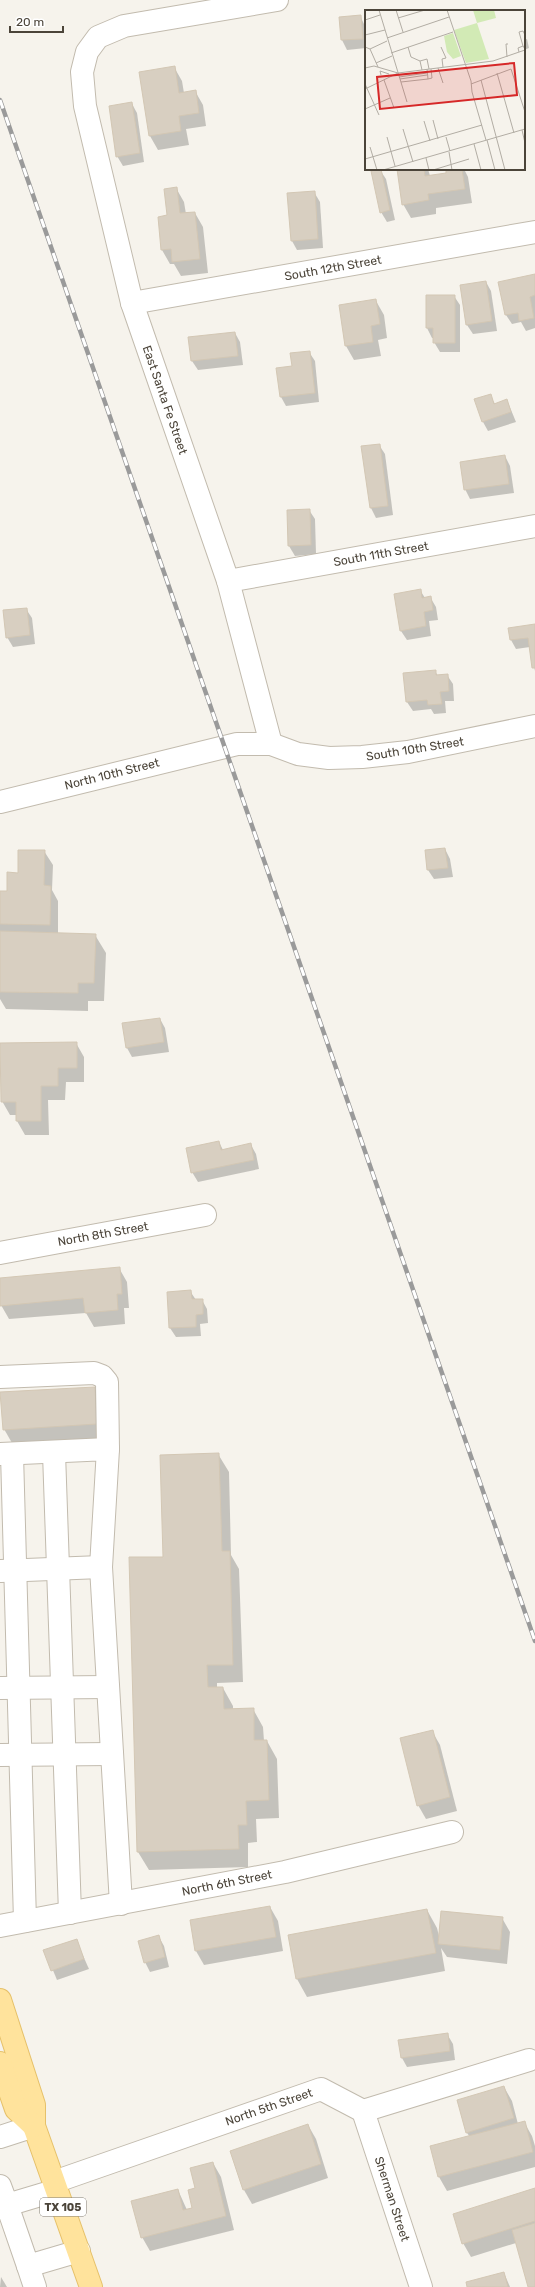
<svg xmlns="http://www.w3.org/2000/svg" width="535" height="2287" font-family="Rubik,sans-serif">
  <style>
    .shadow { fill: #0003 }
    .building { fill: #d8cfc1; stroke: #d3c7b4 }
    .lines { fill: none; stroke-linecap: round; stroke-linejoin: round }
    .minor-casing { stroke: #c2bbae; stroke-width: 24 }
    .major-casing { stroke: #e6c16a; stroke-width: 24 }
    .minor { stroke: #fff; stroke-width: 22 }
    .major { stroke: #ffe39c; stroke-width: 22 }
    .rail-casing { stroke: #9a9a9a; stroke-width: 4.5 }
    .rail { stroke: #fff; stroke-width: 3; stroke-dasharray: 9; stroke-linecap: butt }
    .labels { text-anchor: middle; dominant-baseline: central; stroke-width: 3; stroke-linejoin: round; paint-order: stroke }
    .shield { fill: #fff; stroke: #817c74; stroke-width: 1 }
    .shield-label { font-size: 11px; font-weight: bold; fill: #4b4439 }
    .street-label { font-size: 12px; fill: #4b4439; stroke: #fff }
    .inset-road { fill: none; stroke: #b2ada4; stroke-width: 1 }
    .view { fill: #d62828; fill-opacity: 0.15; stroke: #d62828; stroke-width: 2 }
    .inset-edge { fill: none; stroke: #4b4439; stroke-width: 2 }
  </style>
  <rect width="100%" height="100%" fill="#f6f3ec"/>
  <!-- shadow -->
  <g class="shadow">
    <polygon points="360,16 365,26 366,48 347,50 342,40 340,18"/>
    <polygon points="524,30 526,37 524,38"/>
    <polygon points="527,39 529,48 524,50 524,40"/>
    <polygon points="174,67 182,81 184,93 195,91 203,105 206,126 186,129 189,145 158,150 150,136 140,73"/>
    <polygon points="132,104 137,113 144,162 123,166 117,156"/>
    <polygon points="398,169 428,169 430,176 448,174 447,169 464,169 468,177 472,203 436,208 436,214 411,218 403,204"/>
    <polygon points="380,170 386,179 395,220 387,222 381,212"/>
    <polygon points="176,188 184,202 186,214 195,213 203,227 208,273 181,276 174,264 170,264 162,250 159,218 169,216"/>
    <polygon points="314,192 320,202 323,248 297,250 292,241"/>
    <polygon points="535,276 535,328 526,331 521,322 512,324 506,315 499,283"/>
    <polygon points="486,282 491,291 497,331 473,334 467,325 461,286"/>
    <polygon points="427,296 454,296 460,305 460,352 440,352 434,342 434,338 432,338 427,328"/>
    <polygon points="376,301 384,315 387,338 378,340 381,356 354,360 346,346 340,306"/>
    <polygon points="235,333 240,342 243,365 198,370 192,361 190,338"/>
    <polygon points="309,352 315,361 319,402 286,406 281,397"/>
    <polygon points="490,395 495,404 507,400 516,422 488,431 483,422"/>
    <polygon points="379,445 385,454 393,515 376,518 371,508 363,447"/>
    <polygon points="505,456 510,466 514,493 470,499 465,489"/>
    <polygon points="288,510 309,510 315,519 316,554 295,556 289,546"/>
    <polygon points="420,590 425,598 430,597 436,607 438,620 429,621 431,636 407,640 401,631"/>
    <polygon points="26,609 32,618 35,644 13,647 7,637"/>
    <polygon points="535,625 535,671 530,647 516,649 511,640 509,629"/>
    <polygon points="435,671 438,676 447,675 453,684 454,701 445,701 446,713 434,714 431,709 413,711 407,702"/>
    <polygon points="445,849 450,859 453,877 434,879 428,870"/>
    <polygon points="44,851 53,865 52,890 58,901 58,934 95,935 106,953 104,1001 88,1001 88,1011 6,1009 0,999 0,892 8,892 19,874"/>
    <polygon points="160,1019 165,1028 169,1052 132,1057 127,1048"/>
    <polygon points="76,1043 84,1057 84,1082 66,1082 65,1100 48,1100 49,1135 25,1135 17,1121 17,1115 10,1115 2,1101"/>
    <polygon points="219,1142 223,1150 251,1145 256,1154 259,1169 198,1182 192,1172"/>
    <polygon points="119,1268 127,1282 129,1308 124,1308 125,1324 94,1327 86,1313 9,1319 1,1305 0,1279"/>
    <polygon points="190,1291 196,1300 202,1300 207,1309 208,1323 200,1324 201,1336 176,1337 170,1328"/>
    <polygon points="94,1388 103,1402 105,1438 12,1443 4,1429"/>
    <polygon points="218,1454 229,1472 231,1555 239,1569 243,1682 217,1683 217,1688 223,1688 233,1706 233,1710 253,1709 263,1727 264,1741 267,1741 277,1759 279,1818 256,1819 257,1842 248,1843 248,1867 149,1870 138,1852 164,1558"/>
    <polygon points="432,1731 440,1745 457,1811 426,1819 418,1805"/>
    <polygon points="270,1907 278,1921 283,1951 204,1965 196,1951"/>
    <polygon points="427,1910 437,1928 439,1936 502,1918 510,1932 507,1964 447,1957 441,1948 445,1971 307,1997 297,1979"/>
    <polygon points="159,1937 164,1946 169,1967 150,1972 145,1962"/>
    <polygon points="76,1940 89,1969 57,1980 45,1951"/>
    <polygon points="447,2034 453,2044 455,2060 407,2067 402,2058 399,2041"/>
    <polygon points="504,2087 512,2101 518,2124 524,2122 532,2136 535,2146 535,2167 447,2191 439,2177 470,2137 467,2133"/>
    <polygon points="308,2125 316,2139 328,2178 252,2204 244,2190 231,2151"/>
    <polygon points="213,2163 221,2177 234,2230 150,2251 142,2237 178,2190 187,2210 193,2208 196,2189"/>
    <polygon points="535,2189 535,2287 529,2287 516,2243 471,2257 463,2243"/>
    <polygon points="504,2273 510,2287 468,2287"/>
    <polygon points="1,2277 7,2287 0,2287"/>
  </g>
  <!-- building -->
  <g class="building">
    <polygon points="361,15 363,39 341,40 339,17"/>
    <polygon points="175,66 179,93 196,90 199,113 179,116 181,131 149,136 139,72"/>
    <polygon points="132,102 140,153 116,157 109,106"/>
    <polygon points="381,169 390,210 380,213 371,171"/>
    <polygon points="397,169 424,169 425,176 446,173 446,169 462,169 465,189 428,194 429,200 402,205"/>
    <polygon points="177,187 180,213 195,212 200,259 172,262 171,249 161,250 158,217 167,215 164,189"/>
    <polygon points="315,191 318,239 291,241 287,193"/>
    <polygon points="535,274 535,295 530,297 534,318 519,321 518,313 505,315 498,282"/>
    <polygon points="486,281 492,321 466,325 460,285"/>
    <polygon points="426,295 455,295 455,343 433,343 433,328 426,328"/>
    <polygon points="376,299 380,324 371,326 373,342 345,346 339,305"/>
    <polygon points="235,332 238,356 191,361 188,337"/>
    <polygon points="310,351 315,393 280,397 276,368 292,366 290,353"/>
    <polygon points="491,394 494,404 507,399 511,412 482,422 474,399"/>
    <polygon points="380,444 388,506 370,508 361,446"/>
    <polygon points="505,455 509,484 464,490 460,462"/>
    <polygon points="310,509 311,545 288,546 287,510"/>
    <polygon points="421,589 422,598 431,596 433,610 424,612 426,626 400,631 394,594"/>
    <polygon points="27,608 30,635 6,638 3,610"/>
    <polygon points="535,624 535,668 532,668 528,638 510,640 508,628"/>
    <polygon points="436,670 436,675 448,674 449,691 440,692 442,704 428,705 427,700 406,702 403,673"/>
    <polygon points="445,848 448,868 427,870 425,850"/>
    <polygon points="18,850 45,850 44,885 51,886 50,925 0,924 0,891 7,891 7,872 18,873"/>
    <polygon points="0,931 96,934 94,983 78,983 78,993 0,992"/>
    <polygon points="160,1018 164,1042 126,1048 122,1023"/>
    <polygon points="77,1042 77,1068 58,1068 58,1086 41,1086 41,1121 16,1121 16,1102 1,1102 0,1043"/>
    <polygon points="219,1141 221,1150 251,1143 254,1160 191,1173 186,1148"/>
    <polygon points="120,1267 122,1294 117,1294 118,1310 85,1313 83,1298 0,1306 0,1278"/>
    <polygon points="191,1290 192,1299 203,1299 203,1314 196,1315 196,1327 169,1328 167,1292"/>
    <polygon points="95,1387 97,1424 3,1430 0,1392"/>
    <polygon points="219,1453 222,1551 230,1551 233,1665 207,1665 208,1687 223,1687 224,1709 254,1708 254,1740 267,1740 269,1800 246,1801 247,1825 238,1825 239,1849 137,1852 129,1557 163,1557 160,1455"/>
    <polygon points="433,1730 450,1797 417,1806 400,1738"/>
    <polygon points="270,1906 276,1937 195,1951 190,1920"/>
    <polygon points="427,1909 436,1953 296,1979 288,1935"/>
    <polygon points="441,1911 503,1917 500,1950 438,1944"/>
    <polygon points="159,1935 165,1957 144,1963 138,1941"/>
    <polygon points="77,1939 84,1959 51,1971 43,1950"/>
    <polygon points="448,2033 450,2051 401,2058 398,2040"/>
    <polygon points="504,2086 514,2118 466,2133 457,2100"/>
    <polygon points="525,2121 533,2152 438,2177 430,2146"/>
    <polygon points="308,2124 321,2164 243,2190 230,2151"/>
    <polygon points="213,2162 226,2216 141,2238 131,2201 178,2189 183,2210 192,2208 188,2190 195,2188 190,2168"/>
    <polygon points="535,2188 535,2221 462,2244 453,2214"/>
    <polygon points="535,2223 535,2287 528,2287 512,2230"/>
    <polygon points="504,2272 508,2287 467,2287 466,2282"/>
  </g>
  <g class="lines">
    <!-- minor casing -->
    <g class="minor-casing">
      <g id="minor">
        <polyline points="132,303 535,232"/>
        <polyline points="228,581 535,526"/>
        <polyline points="271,744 228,581 132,303 85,106 82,72 87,52 98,37 124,26 277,0"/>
        <polyline points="0,802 237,744 271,744 298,754 329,758 362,757 408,752 535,726"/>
        <polyline points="0,1253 205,1215"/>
        <polyline points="0,1377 94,1373 102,1376 107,1382 108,1449"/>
        <polyline points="54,1453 70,1913"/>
        <polyline points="0,1454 108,1449 101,1567 121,1904"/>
        <polyline points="12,1454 25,1921"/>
        <polyline points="1,1571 101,1567"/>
        <polyline points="0,1688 108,1687"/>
        <polyline points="0,1755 112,1754"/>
        <polyline points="0,1926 285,1872 452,1832"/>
        <polyline points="363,2111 421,2287"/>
        <polyline points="0,2137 34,2126"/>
        <polyline points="54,2182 321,2089 363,2111 529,2060"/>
        <polyline points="0,2186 7,2205 57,2190"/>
        <polyline points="0,2208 7,2205 28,2266 79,2251"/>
        <polyline points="28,2266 35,2287"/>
      </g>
    </g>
    <!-- major casing -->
    <g class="major-casing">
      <g id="major">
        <polyline points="0,2000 34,2105 34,2126 91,2287"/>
        <polyline points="0,2063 16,2109 34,2126"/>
      </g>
    </g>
    <!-- minor -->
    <use href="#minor" class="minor"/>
    <!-- major -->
    <use href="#major" class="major"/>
    <!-- rail casing -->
    <g class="rail-casing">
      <polyline id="rail" points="0,100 535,1641"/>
    </g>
    <!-- rail -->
    <use href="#rail" class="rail"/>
  </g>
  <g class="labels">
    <!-- shield labels -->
    <rect class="shield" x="40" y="2198" width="46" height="18" rx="3"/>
    <g class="shield-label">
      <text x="63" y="2207">TX 105</text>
    </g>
    <!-- street labels -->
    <g class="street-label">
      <text transform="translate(333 268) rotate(-10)">South 12th Street</text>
      <text transform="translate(165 400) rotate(71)">East Santa Fe Street</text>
      <text transform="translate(381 554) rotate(-10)">South 11th Street</text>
      <text transform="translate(415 749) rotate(-9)">South 10th Street</text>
      <text transform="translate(112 774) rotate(-14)">North 10th Street</text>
      <text transform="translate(103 1234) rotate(-10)">North 8th Street</text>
      <text transform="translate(227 1883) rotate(-11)">North 6th Street</text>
      <text transform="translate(269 2107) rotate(-19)">North 5th Street</text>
      <text transform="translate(392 2199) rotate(72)">Sherman Street</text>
    </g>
  </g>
  <!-- overview -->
  <g transform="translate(365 10)">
    <rect width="160" height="160" fill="#f6f3ec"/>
    <path d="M108,0H129L131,8L112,13L124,49L101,53L89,20L112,13ZM88,23L96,46L88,49L82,42L79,26Z" fill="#d2eab5"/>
    <path class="inset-road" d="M14,0L42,92M31,0L38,22M82,0L106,71L107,82L121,130M33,8L60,0M0,10L15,5M0,25L20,20M22,28L84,7M158,36L154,22L158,21L160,25M0,37L5,39L22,31M43,37L46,47L55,51M76,37L81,48L77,49L78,57M5,39L13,57M154,42L153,38L158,36L160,39M26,43L88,22M142,47L141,34H143M11,53L27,46M0,58L9,56L33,63M73,58L78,73M57,60L55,51L62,49L64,59M132,63L149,123M16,65L15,61L24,64M34,67L62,63M35,69L62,65M63,69L67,68L66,59M19,70L29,98M116,70L140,160M36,72L63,69L62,59M0,74L14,105M106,74L146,59L160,102M0,79L33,63L128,51L160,40M0,99L25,88M68,110L73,129M59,111L65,131M38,119L48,152M157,120L160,133M22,127L30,156M81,127L85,141M122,130L130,160M109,134L116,160M5,137L12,160M84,142L87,160M61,148L64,160M0,149L117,115M18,160L160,119M68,160L104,149"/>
    <path class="view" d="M149,53L152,85L15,99L12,67Z"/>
    <rect width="160" height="160" class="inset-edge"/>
  </g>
  <!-- scale -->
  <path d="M10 26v6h53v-6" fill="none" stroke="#4b4439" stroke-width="2"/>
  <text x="16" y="26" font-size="12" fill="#4b4439" stroke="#ffffff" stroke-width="3" paint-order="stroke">20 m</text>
</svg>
